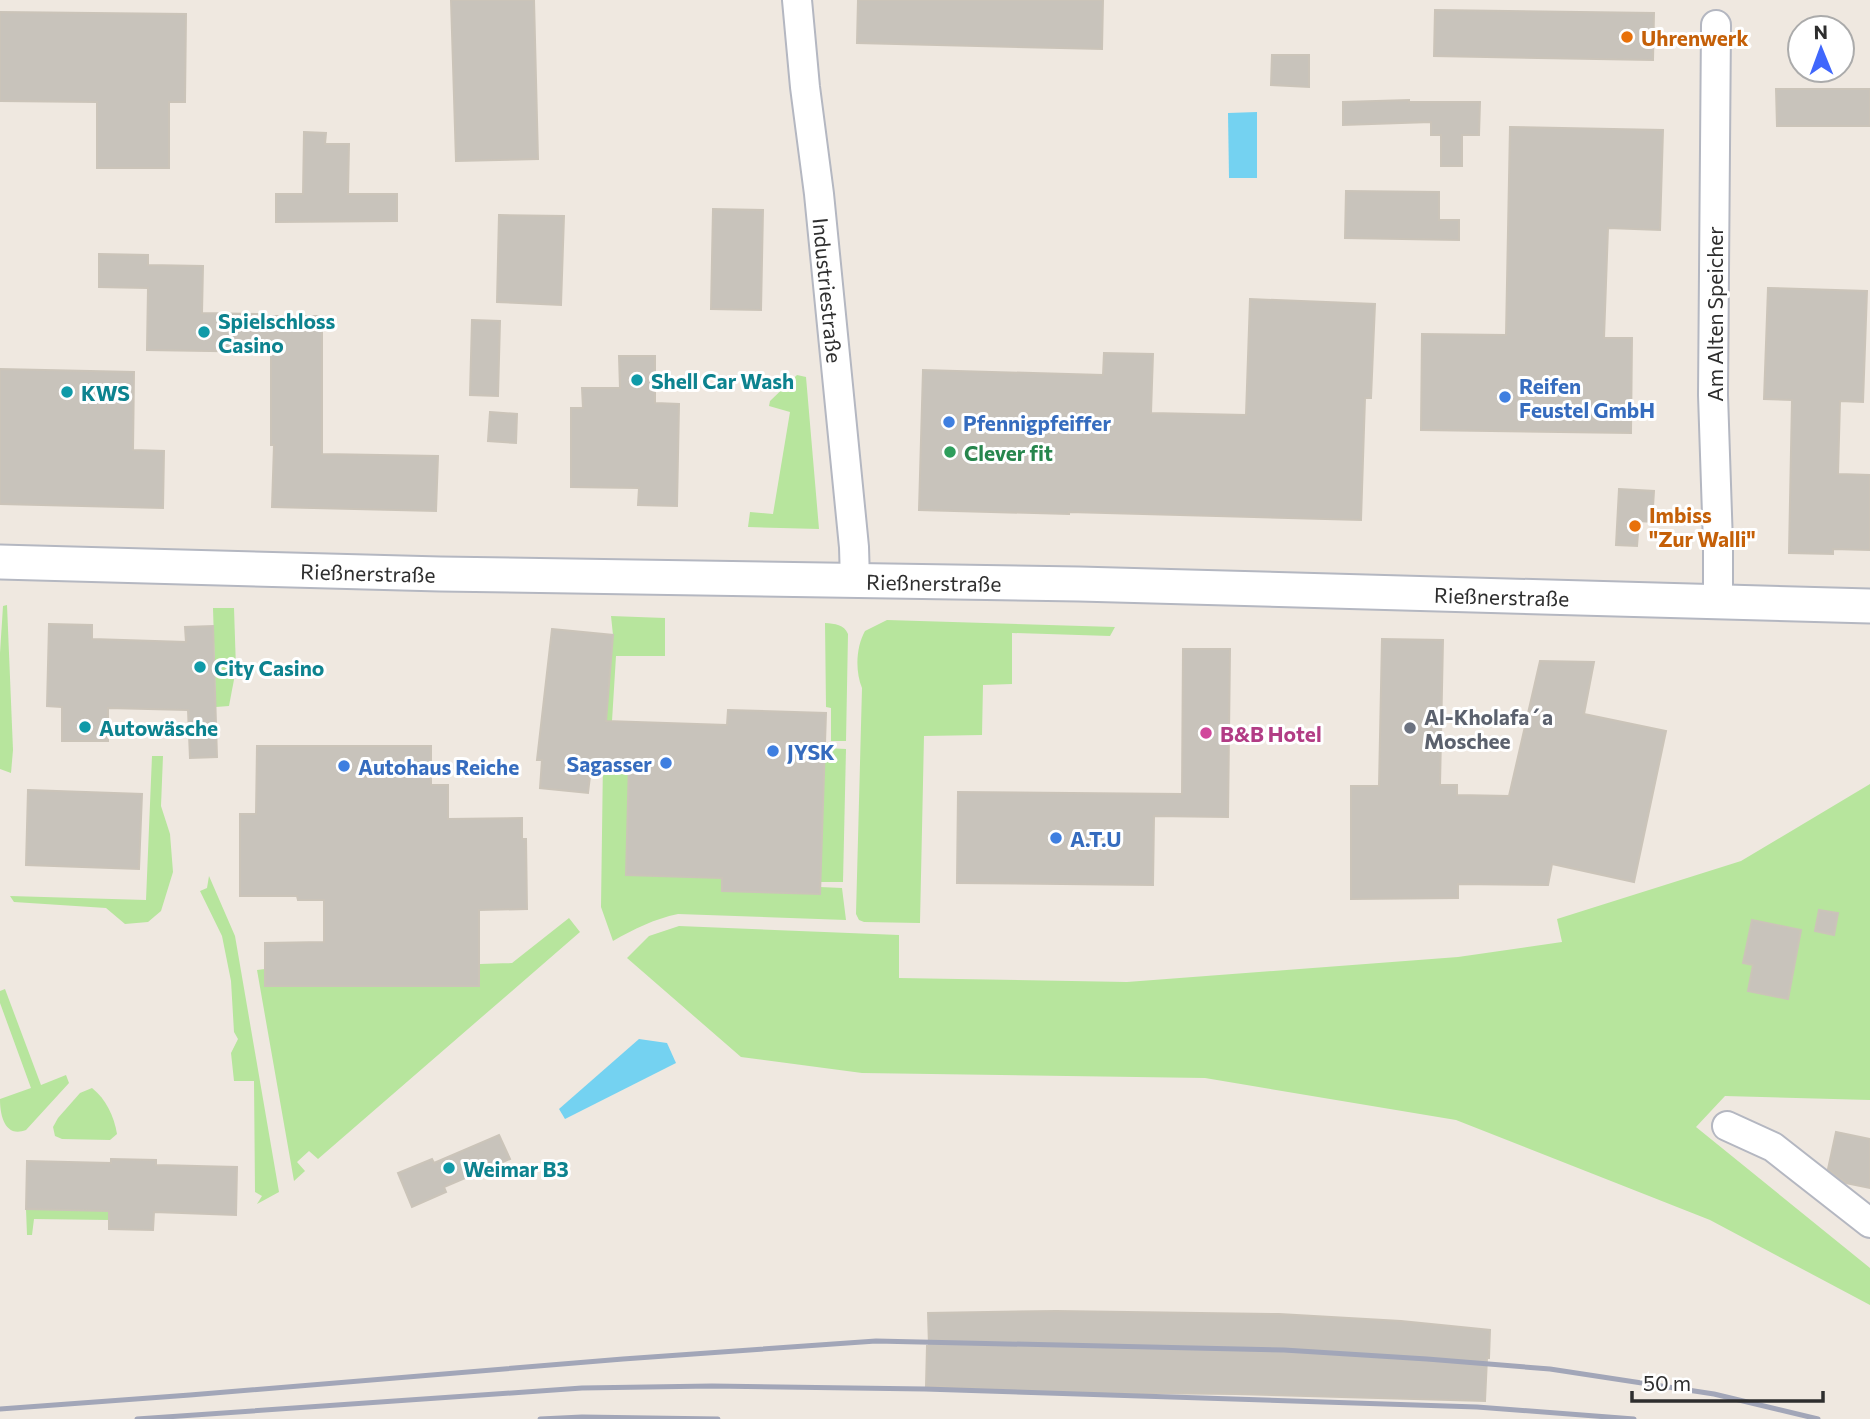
<svg xmlns="http://www.w3.org/2000/svg" width="1870" height="1419" font-family="Commissioner,sans-serif">
  <style>
    .green { fill: #b7e59d }
    .water { fill: #74d2f1 }
    .building { fill: #c8c3bb; stroke: #cbc4b9; stroke-width: 2 }
    .lines { fill: none; stroke-linecap: round; stroke-linejoin: round }
    .minor-casing { stroke: #b4b7c1; stroke-width: 32 }
    .tertiary-casing { stroke: #b4b7c1; stroke-width: 37 }
    .minor { stroke: #fff; stroke-width: 28 }
    .tertiary { stroke: #fff; stroke-width: 33 }
    .rail { stroke: #a2a6b8; stroke-width: 5 }
    .food-dot { fill: #e8710a; stroke: #fff; stroke-width: 2.5 }
    .culture-dot { fill: #0f9aa8; stroke: #fff; stroke-width: 2.5 }
    .shop-dot { fill: #3f7fe0; stroke: #fff; stroke-width: 2.5 }
    .leisure-dot { fill: #2e9e5b; stroke: #fff; stroke-width: 2.5 }
    .worship-dot { fill: #6b7280; stroke: #fff; stroke-width: 2.5 }
    .hotel-dot { fill: #d1479c; stroke: #fff; stroke-width: 2.5 }
    .labels { text-anchor: middle; dominant-baseline: central; stroke-width: 6; stroke-linejoin: round; paint-order: stroke }
    .food-label { font-size: 21px; font-weight: bold; fill: #c56008; stroke: #fff; text-anchor: start }
    .street-label { font-size: 21px; fill: #2e2e2e; stroke: #fff }
    .culture-label { font-size: 21px; font-weight: bold; fill: #0d838f; stroke: #fff; text-anchor: start }
    .shop-label { font-size: 21px; font-weight: bold; fill: #366cbe; stroke: #fff; text-anchor: start }
    .leisure-label { font-size: 21px; font-weight: bold; fill: #27864d; stroke: #fff; text-anchor: start }
    .worship-label { font-size: 21px; font-weight: bold; fill: #5b616d; stroke: #fff; text-anchor: start }
    .hotel-label { font-size: 21px; font-weight: bold; fill: #b23c85; stroke: #fff; text-anchor: start }
  </style>
  <rect width="100%" height="100%" fill="#efe8e0"/>
  <!-- green -->
  <g class="green">
    <polygon points="797,375 806,377 819,529 748,527 750,512 773,514 790,412 769,406 770,401"/>
    <polygon points="7,605 13,750 11,773 0,769 0,653 3,606"/>
    <polygon points="213,608 234,608 236,669 229,706 216,707"/>
    <path d="M611,616L665,618V656H616L612,721L631,722L626,874L722,878V891L819,894L820,887L842,888L846,920L678,914C654,919 634,929 613,941L601,907L603,760L613,635Z"/>
    <path d="M887,620L1115,627L1110,636L1012,633V684L983,685L982,735L924,736L920,923L864,922L859,920L856,914L862,688C855,671 856,647 865,631Z"/>
    <path d="M825,623C835,624 844,624 848,634L846,741H831V708L826,707Z"/>
    <polygon points="825,748 846,749 843,882 820,882"/>
    <polygon points="152,756 163,756 161,806 170,834 173,872 161,911 148,922 125,924 106,908 14,902 10,896 146,900"/>
    <polygon points="1870,784 1870,1100 1725,1096 1696,1127 1870,1268 1870,1305 1710,1220 1456,1120 1205,1078 862,1073 741,1057 627,958 649,936 679,926 899,935 899,978 1127,982 1458,957 1562,942 1557,919 1741,861"/>
    <polygon points="209,876 235,936 279,1192 257,1204 262,1196 255,1192 254,1081 234,1081 231,1053 238,1039 234,1032 231,981 222,936 200,891 207,888"/>
    <polygon points="569,918 580,932 318,1159 309,1151 297,1162 305,1171 294,1181 257,970 265,969 266,986 479,986 480,964 512,963"/>
    <path d="M5,989L41,1085L66,1075L69,1083L26,1130C5,1138 0,1116 0,1099L31,1088L0,1003V991Z"/>
    <path d="M92,1088C106,1099 114,1116 117,1134L110,1140L62,1139L55,1136L53,1127L58,1118L80,1093Z"/>
    <polygon points="26,1209 109,1211 109,1220 34,1219 32,1235 27,1235"/>
  </g>
  <!-- water -->
  <g class="water">
    <polygon points="1257,112 1257,178 1229,178 1228,113"/>
    <polygon points="639,1039 667,1043 676,1063 565,1119 559,1109"/>
  </g>
  <!-- building -->
  <g class="building">
    <polygon points="451,0 534,0 538,159 456,161"/>
    <polygon points="858,0 1103,0 1102,49 857,43"/>
    <polygon points="1435,10 1654,13 1653,60 1434,56"/>
    <polygon points="0,12 186,14 185,102 169,102 169,168 97,168 97,102 0,101"/>
    <polygon points="1272,55 1309,55 1309,87 1271,85"/>
    <polygon points="1776,89 1870,89 1870,126 1777,126"/>
    <polygon points="1409,100 1409,102 1480,102 1479,135 1462,135 1462,166 1441,166 1441,135 1431,135 1431,122 1343,125 1343,102"/>
    <polygon points="1510,127 1663,130 1660,230 1608,228 1604,338 1632,338 1631,433 1421,430 1422,334 1506,335"/>
    <polygon points="304,132 326,133 325,144 349,144 348,194 397,194 397,221 276,222 276,194 303,194"/>
    <polygon points="1346,191 1439,192 1439,220 1459,220 1459,240 1345,238"/>
    <polygon points="713,209 763,210 761,310 711,309"/>
    <polygon points="499,215 564,216 561,305 497,302"/>
    <polygon points="99,254 148,255 148,265 203,266 202,313 261,314 261,316 322,316 322,454 438,456 436,511 272,507 274,445 271,445 271,352 147,350 148,288 99,287"/>
    <polygon points="1768,288 1867,291 1863,402 1840,401 1838,474 1870,475 1870,550 1833,549 1833,554 1789,553 1792,400 1764,399"/>
    <polygon points="1250,299 1375,304 1371,398 1365,398 1361,520 1069,512 1069,514 919,510 923,370 1103,375 1104,353 1153,354 1151,413 1246,415"/>
    <polygon points="472,320 500,321 498,396 470,395"/>
    <polygon points="619,356 655,356 655,403 679,404 677,506 638,505 639,488 571,487 571,408 583,408 582,388 620,388"/>
    <polygon points="0,369 134,372 133,450 164,451 163,508 0,504"/>
    <polygon points="490,412 517,414 516,443 488,441"/>
    <polygon points="1619,489 1654,491 1652,522 1639,521 1637,546 1616,545"/>
    <polygon points="49,624 92,625 92,639 186,642 185,627 213,626 217,757 190,758 188,710 108,708 108,741 62,741 62,707 47,706"/>
    <polygon points="552,629 613,635 606,721 727,725 728,710 826,713 820,894 722,891 722,878 626,875 629,763 592,759 588,793 540,788 542,760 537,760"/>
    <polygon points="1382,639 1443,640 1440,785 1457,785 1457,795 1509,796 1540,661 1594,662 1584,714 1666,731 1634,882 1552,864 1548,885 1458,884 1458,898 1351,899 1351,786 1379,786"/>
    <polygon points="1183,649 1230,649 1228,817 1154,816 1153,885 957,883 958,792 1182,794"/>
    <polygon points="257,746 431,746 431,785 448,785 448,819 522,818 522,839 526,839 527,909 479,910 479,986 265,986 265,943 324,942 324,900 298,900 297,896 240,896 240,814 256,814"/>
    <polygon points="28,790 142,794 139,869 26,865"/>
    <polygon points="1819,910 1838,913 1834,935 1815,931"/>
    <polygon points="1752,920 1801,930 1788,999 1748,991 1753,965 1743,963"/>
    <polygon points="1836,1132 1870,1139 1870,1188 1846,1183 1828,1169"/>
    <polygon points="499,1135 510,1159 444,1187 446,1192 412,1207 398,1173 432,1159 434,1163"/>
    <polygon points="111,1159 156,1160 156,1165 237,1167 236,1215 154,1212 153,1230 109,1229 109,1211 26,1209 27,1161 111,1163"/>
    <polygon points="1056,1311 1279,1314 1401,1321 1490,1330 1489,1358 1487,1358 1485,1401 1236,1394 1041,1392 926,1386 927,1346 929,1346 928,1313"/>
  </g>
  <g class="lines">
    <!-- minor casing -->
    <g class="minor-casing">
      <g id="minor">
        <path id="s1" d="M797,0L805,87L819,194L854,547L855,581"/>
        <polyline points="1716,25 1713,395 1718,544 1718,602"/>
        <polyline points="1727,1126 1773,1147 1870,1223"/>
      </g>
    </g>
    <!-- tertiary casing -->
    <g class="tertiary-casing">
      <g id="tertiary">
        <path id="s2" d="M0,562L440,574L1079,584L1870,606"/>
      </g>
    </g>
    <!-- minor -->
    <use href="#minor" class="minor"/>
    <!-- tertiary -->
    <use href="#tertiary" class="tertiary"/>
    <!-- rail -->
    <g class="rail">
      <polyline points="0,1409 190,1395 623,1359 876,1341 1284,1350 1427,1359 1550,1369 1714,1394 1818,1419"/>
      <polyline points="137,1419 582,1388 712,1386 925,1389 1477,1407 1634,1419"/>
      <polyline points="540,1419 582,1417 718,1419"/>
    </g>
  </g>
  <!-- markers -->
  <g class="food-dot">
    <circle cx="1627" cy="37" r="7"/>
    <circle cx="1635" cy="526" r="7"/>
  </g>
  <g class="culture-dot">
    <circle cx="204" cy="332" r="7"/>
    <circle cx="637" cy="380" r="7"/>
    <circle cx="67" cy="392" r="7"/>
    <circle cx="200" cy="667" r="7"/>
    <circle cx="85" cy="727" r="7"/>
    <circle cx="449" cy="1168" r="7"/>
  </g>
  <g class="shop-dot">
    <circle cx="1505" cy="397" r="7"/>
    <circle cx="949" cy="422" r="7"/>
    <circle cx="773" cy="751" r="7"/>
    <circle cx="666" cy="763" r="7"/>
    <circle cx="344" cy="766" r="7"/>
    <circle cx="1056" cy="838" r="7"/>
  </g>
  <circle class="leisure-dot" cx="950" cy="452" r="7"/>
  <circle class="worship-dot" cx="1410" cy="728" r="7"/>
  <circle class="hotel-dot" cx="1206" cy="733" r="7"/>
  <g class="labels">
    <!-- food labels -->
    <g class="food-label">
      <text x="1641" y="37">Uhrenwerk</text>
      <text x="1649" y="514">Imbiss<tspan x="1649" dy="24">"Zur Walli"</tspan></text>
    </g>
    <!-- street labels -->
    <g class="street-label">
      <text stroke="none"><textPath href="#s1" startOffset="292">Industriestraße</textPath></text>
      <text transform="translate(1714 314) rotate(-90)">Am Alten Speicher</text>
      <text stroke="none"><textPath href="#s2" startOffset="368">Rießnerstraße</textPath></text>
      <text stroke="none"><textPath href="#s2" startOffset="934">Rießnerstraße</textPath></text>
      <text stroke="none"><textPath href="#s2" startOffset="1502">Rießnerstraße</textPath></text>
    </g>
    <!-- culture labels -->
    <g class="culture-label">
      <text x="218" y="320">Spielschloss<tspan x="218" dy="24">Casino</tspan></text>
      <text x="651" y="380">Shell Car Wash</text>
      <text x="81" y="392">KWS</text>
      <text x="214" y="667">City Casino</text>
      <text x="99" y="727">Autowäsche</text>
      <text x="463" y="1168">Weimar B3</text>
    </g>
    <!-- shop labels -->
    <g class="shop-label">
      <text x="1519" y="385">Reifen<tspan x="1519" dy="24">Feustel GmbH</tspan></text>
      <text x="963" y="422">Pfennigpfeiffer</text>
      <text x="787" y="751">JYSK</text>
      <text x="652" y="763" text-anchor="end">Sagasser</text>
      <text x="358" y="766">Autohaus Reiche</text>
      <text x="1070" y="838">A.T.U</text>
    </g>
    <!-- leisure labels -->
    <g class="leisure-label">
      <text x="964" y="452">Clever fit</text>
    </g>
    <!-- worship labels -->
    <g class="worship-label">
      <text x="1424" y="716">Al-Kholafa´a<tspan x="1424" dy="24">Moschee</tspan></text>
    </g>
    <!-- hotel labels -->
    <g class="hotel-label">
      <text x="1220" y="733">B&amp;B Hotel</text>
    </g>
  </g>
  <!-- north arrow -->
  <g transform="translate(1821 49) rotate(359)"><circle r="33" fill="#ffffff" stroke="#ababab" stroke-width="2"/>
  <path d="M0-5L12 26L0 18L-12 26Z" fill="#4067fc"/>
  <text y="-10" font-size="19" font-weight="bold" text-anchor="middle" fill="#2e2e2e">N</text>
  </g>
  <!-- scale -->
  <path d="M1632 1391v10h191v-10" fill="none" stroke="#2e2e2e" stroke-width="3.5"/>
  <text x="1643" y="1391" font-size="21" fill="#2e2e2e" stroke="#ffffff" stroke-width="5" paint-order="stroke">50 m</text>
</svg>
